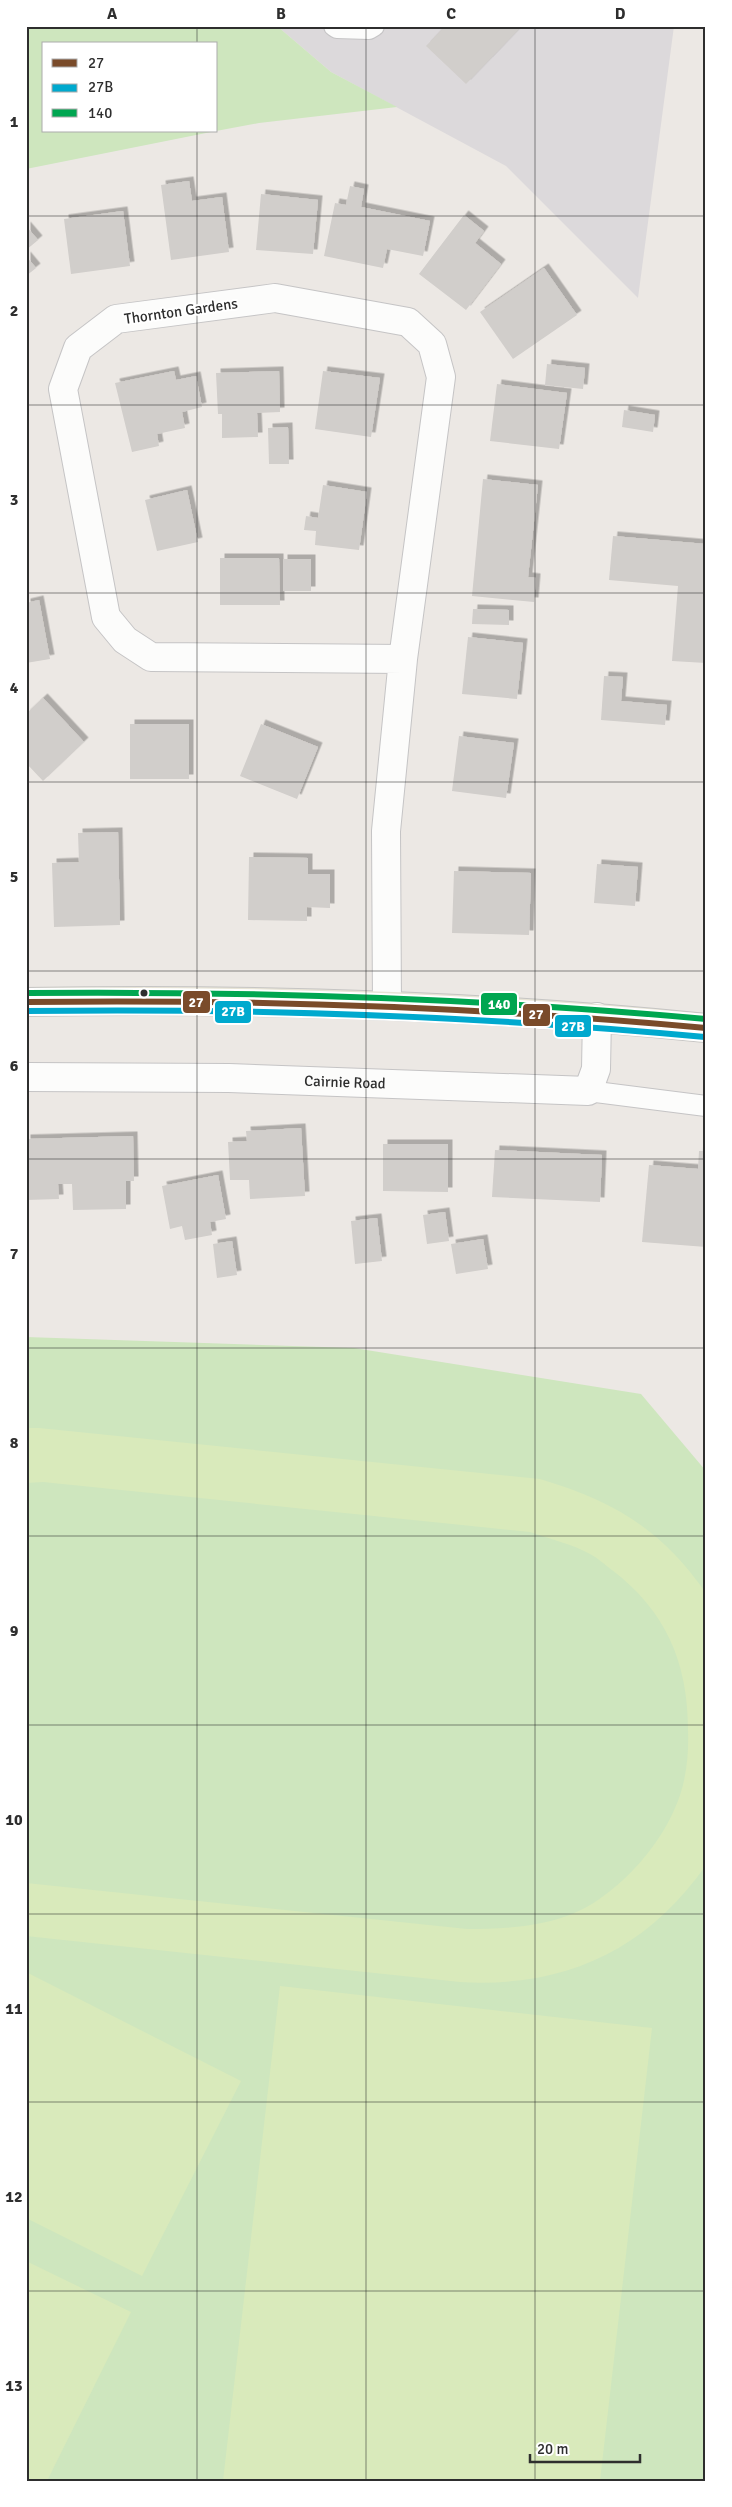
<svg xmlns="http://www.w3.org/2000/svg" width="732" height="2507" font-family="Signika,sans-serif">
  <style>
    .industrial { fill: #dcd9db }
    .green { fill: #cee6be }
    .pitch { fill: #d9eabb }
    .building { fill: #d1cecb; filter: url(#shadow) }
    .lines { fill: none; stroke-linecap: round; stroke-linejoin: round }
    .service-casing { stroke: #c5c4c5; stroke-width: 22 }
    .minor-casing { stroke: #c5c4c5; stroke-width: 30 }
    .primary-casing { stroke: #c6c5c4; stroke-width: 30 }
    .service { stroke: #fcfcfb; stroke-width: 20 }
    .minor { stroke: #fcfcfb; stroke-width: 28 }
    .primary { stroke: #e8e4d6; stroke-width: 28 }
    .bus-1-casing { stroke: #fff; stroke-width: 10 }
    .bus-2-casing { stroke: #fff; stroke-width: 10 }
    .bus-3-casing { stroke: #fff; stroke-width: 10 }
    .bus-1 { stroke: #7a4b2a; stroke-width: 6 }
    .bus-2 { stroke: #00a9ce; stroke-width: 6 }
    .bus-3 { stroke: #00a651; stroke-width: 6 }
    .grid { fill: none; stroke: #2e2e2e; stroke-width: 1; stroke-opacity: 0.55 }
    .bus-dot { fill: #2e2e2e; stroke: #fff; stroke-width: 2 }
    .labels { text-anchor: middle; dominant-baseline: central; stroke-width: 4; stroke-linejoin: round; paint-order: stroke }
    .street-label { font-size: 15px; fill: #2e2e2e; stroke: #fff }
    .line-badge { stroke: #fff; stroke-width: 2 }
    .badge-label { font-size: 14px; text-anchor: middle; font-weight: bold; fill: #fff }
    .neatline { fill: none; stroke: #2e2e2e; stroke-width: 2 }
    .grid-label { font-size: 16px; text-anchor: middle; font-weight: bold; fill: #2e2e2e }
  </style>
  <defs>
    <filter id="shadow"><feDropShadow dx="4.5" dy="-4.5" stdDeviation="0" flood-color="#0004"/></filter>
  </defs>
  <rect width="100%" height="100%" fill="#ece8e4"/>
  <!-- industrial -->
  <polygon class="industrial" points="277,26 674,26 638,298 506,166 331,72"/>
  <!-- green -->
  <g class="green">
    <polygon points="26,26 277,26 331,72 397,107 259,123 216,131 216,44 44,44 44,131 216,131 26,169"/>
    <polygon points="26,1337 354,1348 641,1394 706,1471 706,2481 26,2481"/>
  </g>
  <!-- pitch -->
  <g class="pitch">
    <path d="M26,1428H39L540,1479C614,1501 661,1529 706,1593V1865C646,1951 564,1988 460,1982L26,1936V1883L467,1929C511,1929 561,1926 598,1900C631,1877 659,1845 675,1808C686,1784 689,1756 688,1730C688,1663 666,1611 612,1570C605,1565 598,1558 590,1554C572,1544 550,1539 530,1532L43,1482L26,1483Z"/>
    <polygon points="26,1972 241,2081 142,2276 26,2218"/>
    <polygon points="280,1986 652,2028 600,2481 223,2481"/>
    <polygon points="26,2261 131,2312 47,2481 26,2481"/>
  </g>
  <!-- building -->
  <g class="building">
    <polygon points="445,26 522,26 466,84 426,46"/>
    <polygon points="189,181 192,201 222,197 229,252 171,260 161,185"/>
    <polygon points="350,186 364,189 361,207 430,221 423,256 387,249 383,268 324,256 335,203 346,205"/>
    <polygon points="261,194 318,200 313,254 256,250"/>
    <polygon points="123,211 130,266 71,274 64,219"/>
    <polygon points="464,215 484,231 475,243 501,264 466,310 419,274"/>
    <polygon points="26,226 38,240 26,250"/>
    <polygon points="26,256 36,268 26,276"/>
    <polygon points="544,268 577,315 513,359 480,312"/>
    <polygon points="547,364 585,368 583,389 545,385"/>
    <polygon points="174,371 176,380 196,376 202,407 182,412 185,428 157,434 159,446 132,452 115,383"/>
    <polygon points="279,371 280,412 257,413 258,437 222,438 222,414 218,414 216,373"/>
    <polygon points="323,371 380,378 371,437 315,429"/>
    <polygon points="497,384 567,393 559,449 490,441"/>
    <polygon points="624,410 655,415 653,432 622,427"/>
    <polygon points="288,427 289,464 269,464 268,428"/>
    <polygon points="483,479 538,485 528,577 536,578 534,602 472,596"/>
    <polygon points="323,485 367,492 359,550 315,545 316,531 304,530 306,516 318,518"/>
    <polygon points="187,490 198,542 157,551 145,500"/>
    <polygon points="613,536 706,544 706,663 672,661 678,586 609,580"/>
    <polygon points="220,558 279,558 280,605 220,605"/>
    <rect x="283" y="559" width="28" height="32"/>
    <polygon points="39,600 50,659 26,663 26,603"/>
    <polygon points="473,609 509,610 509,625 472,624"/>
    <polygon points="468,637 523,643 517,699 462,694"/>
    <polygon points="604,676 623,677 621,701 667,705 665,725 601,720"/>
    <polygon points="43,698 84,742 43,781 26,763 26,714"/>
    <rect x="130" y="724" width="59" height="55"/>
    <polygon points="261,724 318,747 297,799 240,776"/>
    <polygon points="459,736 514,743 506,798 452,791"/>
    <polygon points="118,832 120,925 54,927 52,863 79,862 78,833"/>
    <polygon points="249,857 308,858 308,874 330,874 330,908 307,907 307,921 248,920"/>
    <polygon points="597,864 638,867 635,906 594,903"/>
    <polygon points="454,871 531,873 529,935 452,933"/>
    <polygon points="301,1128 305,1196 250,1199 249,1180 230,1180 228,1142 247,1141 246,1131"/>
    <polygon points="133,1136 134,1181 126,1181 126,1209 73,1210 72,1184 58,1184 59,1199 26,1200 26,1139"/>
    <polygon points="383,1144 448,1144 448,1192 383,1191"/>
    <polygon points="495,1150 602,1155 600,1202 492,1197"/>
    <polygon points="699,1151 706,1151 706,1247 642,1242 649,1165 698,1169"/>
    <polygon points="218,1175 226,1219 210,1222 212,1235 185,1240 182,1226 170,1229 162,1186"/>
    <polygon points="445,1212 449,1241 427,1244 423,1215"/>
    <polygon points="377,1218 382,1261 355,1264 351,1221"/>
    <polygon points="483,1239 488,1269 456,1274 451,1244"/>
    <polygon points="232,1241 237,1275 217,1278 213,1244"/>
  </g>
  <g class="lines">
    <!-- service casing -->
    <g class="service-casing">
      <g id="service">
        <polyline points="334,26 337,28 369,29 374,26"/>
        <polyline points="588,1091 706,1106"/>
      </g>
    </g>
    <!-- minor casing -->
    <g class="minor-casing">
      <g id="minor">
        <polyline points="387,1006 386,831 403,659 441,377 432,344 408,322 275,298 116,319 78,348 63,389 106,617 125,640 151,657 403,659"/>
        <path id="s1" d="M26,1077L229,1078L588,1091L596,1069L597,1017"/>
      </g>
    </g>
    <!-- primary casing -->
    <g class="primary-casing">
      <path id="primary" d="M26,1002C253,998 480,1005 706,1028"/>
    </g>
    <!-- service -->
    <use href="#service" class="service"/>
    <!-- minor -->
    <use href="#minor" class="minor"/>
    <!-- primary -->
    <use href="#primary" class="primary"/>
    <!-- bus-1 casing -->
    <g class="bus-1-casing">
      <path id="bus-1" d="M26,1002C253,999 479,1007 706,1028"/>
    </g>
    <!-- bus-2 casing -->
    <g class="bus-2-casing">
      <path id="bus-2" d="M26,1011C253,1008 479,1016 705,1037"/>
    </g>
    <!-- bus-3 casing -->
    <g class="bus-3-casing">
      <path id="bus-3" d="M26,993C253,991 479,998 706,1019"/>
    </g>
    <!-- bus-1 -->
    <use href="#bus-1" class="bus-1"/>
    <!-- bus-2 -->
    <use href="#bus-2" class="bus-2"/>
    <!-- bus-3 -->
    <use href="#bus-3" class="bus-3"/>
  </g>
  <!-- grid -->
  <path class="grid" d="M197,26V44M366,26V2481M535,26V2481M197,131V2481M26,216H706M26,405H706M26,593H706M26,782H706M26,971H706M26,1159H706M26,1348H706M26,1536H706M26,1725H706M26,1914H706M26,2102H706M26,2291H706"/>
  <!-- markers -->
  <circle class="bus-dot" cx="144" cy="993" r="4.5"/>
  <g class="labels">
    <!-- street labels -->
    <g class="street-label">
      <text transform="translate(181 311) rotate(-8)">Thornton Gardens</text>
      <text stroke="none"><textPath href="#s1" startOffset="319">Cairnie Road</textPath></text>
    </g>
  </g>
  <g class="line-badge">
    <rect x="182" y="990" width="29" height="24" rx="5" fill="#7a4b2a"/>
    <rect x="480" y="992" width="38" height="24" rx="5" fill="#00a651"/>
    <rect x="214" y="1000" width="38" height="24" rx="5" fill="#00a9ce"/>
    <rect x="522" y="1003" width="29" height="24" rx="5" fill="#7a4b2a"/>
    <rect x="554" y="1014" width="38" height="24" rx="5" fill="#00a9ce"/>
  </g>
  <g class="badge-label">
    <text x="196" y="1007">27</text>
    <text x="499" y="1009">140</text>
    <text x="233" y="1016">27B</text>
    <text x="536" y="1019">27</text>
    <text x="573" y="1031">27B</text>
  </g>
  <!-- border -->
  <rect width="732" height="2507" fill="none" stroke="#ffffff" stroke-width="55"/>
  <!-- legend -->
  <rect x="42" y="42" width="175" height="90" fill="#ffffff" stroke="#ababab"/>
  <rect x="52" y="59" width="25" height="8" fill="#7a4b2a" stroke="#ababab"/>
  <text x="88" y="68" font-size="15" fill="#2e2e2e">27</text>
  <rect x="52" y="84" width="25" height="8" fill="#00a9ce" stroke="#ababab"/>
  <text x="88" y="92" font-size="15" fill="#2e2e2e">27B</text>
  <rect x="52" y="109" width="25" height="8" fill="#00a651" stroke="#ababab"/>
  <text x="88" y="118" font-size="15" fill="#2e2e2e">140</text>
  <!-- scale -->
  <path d="M530 2454v8h110v-8" fill="none" stroke="#2e2e2e" stroke-width="2.5"/>
  <text x="537" y="2454" font-size="15" fill="#2e2e2e" stroke="#ffffff" stroke-width="4" paint-order="stroke">20 m</text>
  <rect x="28" y="28" width="676" height="2452" class="neatline"/>
  <g class="grid-label">
    <text x="112" y="19">A</text>
    <text x="281" y="19">B</text>
    <text x="451" y="19">C</text>
    <text x="620" y="19">D</text>
    <text x="14" y="127">1</text>
    <text x="14" y="316">2</text>
    <text x="14" y="505">3</text>
    <text x="14" y="693">4</text>
    <text x="14" y="882">5</text>
    <text x="14" y="1071">6</text>
    <text x="14" y="1259">7</text>
    <text x="14" y="1448">8</text>
    <text x="14" y="1636">9</text>
    <text x="14" y="1825">10</text>
    <text x="14" y="2014">11</text>
    <text x="14" y="2202">12</text>
    <text x="14" y="2391">13</text>
  </g>
</svg>
